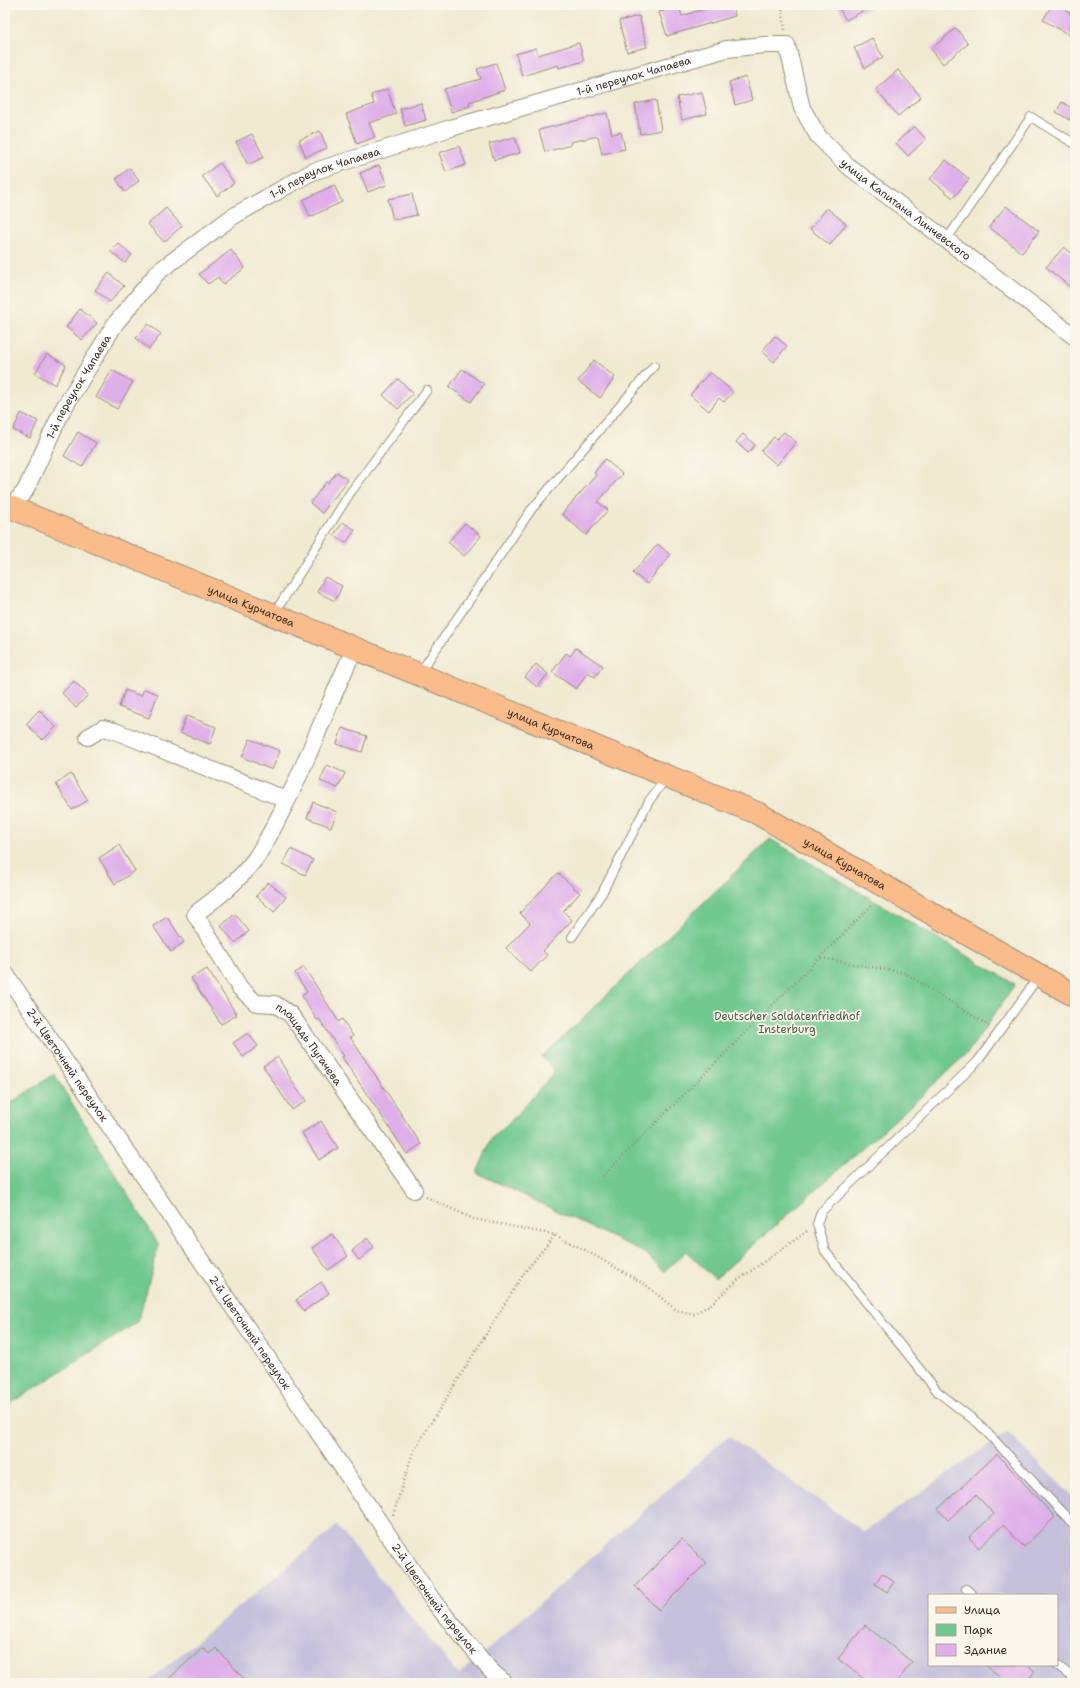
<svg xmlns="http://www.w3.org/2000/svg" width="1080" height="1688" font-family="'Shantell Sans',sans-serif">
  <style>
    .industrial { fill: #c5c0db; fill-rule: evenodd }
    .green { fill: #70c88e; stroke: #567956 }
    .building { fill: #dfafea }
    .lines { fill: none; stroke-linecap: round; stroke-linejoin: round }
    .lane-casing { stroke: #968a78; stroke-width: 10 }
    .street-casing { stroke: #968a78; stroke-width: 18 }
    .primary-casing { stroke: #968a78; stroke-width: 24 }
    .path { stroke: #968a78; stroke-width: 2.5; stroke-dasharray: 1 3; stroke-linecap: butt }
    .lane { stroke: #fff; stroke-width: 8 }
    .street { stroke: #fff; stroke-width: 16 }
    .primary { stroke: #fabc8b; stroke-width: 22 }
    .labels { text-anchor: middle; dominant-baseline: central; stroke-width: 3.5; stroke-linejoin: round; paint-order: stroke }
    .street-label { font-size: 11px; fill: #3b2a1e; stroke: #fbf7ec }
    .park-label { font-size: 11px; fill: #4b5940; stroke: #fbf7ec }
  </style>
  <rect width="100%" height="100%" fill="#fbf7ec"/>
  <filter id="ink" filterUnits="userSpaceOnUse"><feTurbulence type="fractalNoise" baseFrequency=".025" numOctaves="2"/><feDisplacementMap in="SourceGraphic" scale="8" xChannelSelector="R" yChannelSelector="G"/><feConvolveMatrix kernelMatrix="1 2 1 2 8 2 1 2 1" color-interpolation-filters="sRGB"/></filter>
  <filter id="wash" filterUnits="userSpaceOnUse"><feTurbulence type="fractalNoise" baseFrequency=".012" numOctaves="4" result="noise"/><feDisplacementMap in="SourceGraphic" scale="16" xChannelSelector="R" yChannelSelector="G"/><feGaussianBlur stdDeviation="0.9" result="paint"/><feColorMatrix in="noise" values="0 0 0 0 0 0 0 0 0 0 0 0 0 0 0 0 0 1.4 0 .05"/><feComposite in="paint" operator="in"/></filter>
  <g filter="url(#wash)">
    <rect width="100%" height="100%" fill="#f0ead1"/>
    <!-- industrial -->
    <path class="industrial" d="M1007,1432L1075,1499V1683H146L337,1526L459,1675L728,1436L864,1532ZM929,1595H1057V1665H929Z"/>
    <!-- green -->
    <g class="green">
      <polygon points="770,839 1015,984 968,1052 915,1102 715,1279 686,1251 665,1272 645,1253 477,1173 492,1138 516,1116 555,1072 542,1057"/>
      <polygon points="54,1074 159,1245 138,1322 5,1407 5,1107"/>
    </g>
    <g id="blocks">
      <!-- building -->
      <g class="building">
        <polygon points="709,5 732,5 735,16 667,36 659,12 679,6 682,16 710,7"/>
        <polygon points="837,5 874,5 846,20"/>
        <polygon points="1052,5 1057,5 1075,16 1075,38 1043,20"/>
        <polygon points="639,16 647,47 627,52 619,21"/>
        <polygon points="956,28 968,44 943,64 931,49"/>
        <polygon points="872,38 883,57 865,68 854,48"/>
        <polygon points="579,43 584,61 559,68 558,65 522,76 516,54 536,48 538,55"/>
        <polygon points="496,63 505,90 469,102 470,106 451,112 444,89 481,79 477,69"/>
        <polygon points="898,70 921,97 898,116 876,89"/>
        <polygon points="746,77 752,100 735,105 729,82"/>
        <polygon points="387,89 396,114 369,123 375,137 357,144 346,114 374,104 371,95"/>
        <polygon points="702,92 707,114 682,120 677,97"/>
        <polygon points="656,100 661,130 640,134 635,104"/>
        <polygon points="1062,102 1075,110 1070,120 1056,112"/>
        <polygon points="421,103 426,120 405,126 400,109"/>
        <polygon points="607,113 612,134 621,132 625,149 602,154 598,136 570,142 571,145 545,152 539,130"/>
        <polygon points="914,126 926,139 908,156 896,143"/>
        <polygon points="320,131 327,148 306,157 299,140"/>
        <polygon points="252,134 264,157 248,165 236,142"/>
        <polygon points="515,137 520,153 494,160 489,144"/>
        <polygon points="459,146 466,165 446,172 439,153"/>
        <polygon points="946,160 969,179 953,198 930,179"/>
        <polygon points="220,163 234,183 217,196 202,176"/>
        <polygon points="379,165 387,185 368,192 360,173"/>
        <polygon points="130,168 139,181 125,192 116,179"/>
        <polygon points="334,185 342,202 310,217 303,200"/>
        <polygon points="412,194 417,215 393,220 388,199"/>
        <polygon points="1006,206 1039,231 1022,253 989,227"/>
        <polygon points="166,208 182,226 164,242 148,224"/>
        <polygon points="827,208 846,224 830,245 810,229"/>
        <polygon points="118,243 132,255 125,263 110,251"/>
        <polygon points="1064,247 1075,256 1075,291 1046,267"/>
        <polygon points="231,250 245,268 223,284 218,277 208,284 199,274"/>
        <polygon points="109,273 124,286 110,302 95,290"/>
        <polygon points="80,309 97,323 82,340 66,327"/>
        <polygon points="148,324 161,334 149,349 136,338"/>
        <polygon points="775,336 787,346 774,362 762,351"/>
        <polygon points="47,354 66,365 55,385 35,373"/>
        <polygon points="594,360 615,377 600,398 578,381"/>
        <polygon points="462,369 484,384 471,402 449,387"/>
        <polygon points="112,370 133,382 117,409 96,397"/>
        <polygon points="710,372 733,392 724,402 719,398 709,411 690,395"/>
        <polygon points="398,379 413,393 398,409 383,395"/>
        <polygon points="21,413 38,421 30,438 13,430"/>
        <polygon points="78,432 96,443 82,467 64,456"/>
        <polygon points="784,432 796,442 777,465 761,451 774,437 777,439"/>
        <polygon points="743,434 755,445 748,453 736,442"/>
        <polygon points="605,459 622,474 598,502 608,510 586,535 562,514 596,475 594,473"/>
        <polygon points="337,472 348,480 322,513 310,503 326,482 328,483"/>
        <polygon points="343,522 355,530 346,543 334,535"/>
        <polygon points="465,523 481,536 464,556 448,542"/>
        <polygon points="658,544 670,555 647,584 633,573"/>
        <polygon points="325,577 342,586 335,601 317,592"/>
        <polygon points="576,648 603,666 595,677 588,672 576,689 552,672 566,653 570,656"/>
        <polygon points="536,664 548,674 537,687 525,677"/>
        <polygon points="74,681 88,695 76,708 62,693"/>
        <polygon points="144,689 158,694 149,718 119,707 125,690 141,696"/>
        <polygon points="39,710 56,727 43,740 26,724"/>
        <polygon points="186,716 216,727 210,744 180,733"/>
        <polygon points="342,728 367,736 362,752 337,744"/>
        <polygon points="250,739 280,751 272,770 242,757"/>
        <polygon points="327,765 345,773 338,788 320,781"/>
        <polygon points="71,774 88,800 72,810 56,784"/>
        <polygon points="313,802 337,812 331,827 307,818"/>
        <polygon points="119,845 135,871 115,884 99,858"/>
        <polygon points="291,849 313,860 305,875 283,864"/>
        <polygon points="558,873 580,893 563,911 572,920 543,951 547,955 531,972 506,948 530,923 520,913"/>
        <polygon points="268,882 286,897 274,912 256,896"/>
        <polygon points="235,914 249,931 235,943 221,926"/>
        <polygon points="167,917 184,942 171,952 153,926"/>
        <polygon points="304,967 339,1022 342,1019 353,1036 350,1037 421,1144 407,1154 342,1057 344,1056 319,1019 317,1020 302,996 307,992 295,973"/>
        <polygon points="207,969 237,1015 221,1024 191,978"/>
        <polygon points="248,1033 258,1046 243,1057 233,1043"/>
        <polygon points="278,1057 296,1088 306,1101 292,1110 263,1066"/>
        <polygon points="321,1121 338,1148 319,1160 302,1133"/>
        <polygon points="332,1234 348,1256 328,1270 312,1248"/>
        <polygon points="367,1238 374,1247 359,1260 352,1251"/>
        <polygon points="321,1282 329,1293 304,1311 296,1300"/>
        <polygon points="997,1454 1055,1517 1024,1547 1003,1525 979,1548 969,1537 994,1514 976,1495 948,1520 938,1509"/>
        <polygon points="682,1539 706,1563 659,1610 635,1586"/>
        <polygon points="882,1573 894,1582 887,1592 875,1584"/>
        <polygon points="865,1625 912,1662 896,1683 869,1683 838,1659"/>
        <polygon points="203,1648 209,1654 216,1648 248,1683 164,1683"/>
        <polygon points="985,1665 1027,1665 1035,1671 1026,1683 1009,1683"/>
      </g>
    </g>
  </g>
  <g filter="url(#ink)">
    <use href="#blocks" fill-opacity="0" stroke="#968a78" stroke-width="1"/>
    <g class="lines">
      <!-- lane casing -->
      <g class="lane-casing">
        <g id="lane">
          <polyline points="947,239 1031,117 1075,144"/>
          <polyline points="274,614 350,493 427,390"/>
          <polyline points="419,674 531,510 654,366"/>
          <polyline points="572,937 602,893 649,801 667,777"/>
          <polyline points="1039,976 978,1061 821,1212 817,1224 825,1251 938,1392 979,1424 1075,1526"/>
          <polyline points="966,1589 973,1595"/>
          <polyline points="1057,1665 1075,1679"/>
        </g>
      </g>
      <!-- street casing -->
      <g class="street-casing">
        <g id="street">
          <path id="s1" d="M5,509L10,508L25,491L62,411L115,324L158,272L232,217L312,172L454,127L727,49L764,45H787L802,108L818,136L848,166L1075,337"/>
          <path id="s2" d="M355,648C330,699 311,753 286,803C276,822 267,842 255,859C238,882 217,898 195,914L240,988L256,1003L275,1004L291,1015L414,1190"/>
          <polyline points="88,737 103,728 115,731 287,800"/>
          <path id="s3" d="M5,973L434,1602L490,1670L505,1683"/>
        </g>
      </g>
      <!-- primary casing -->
      <g class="primary-casing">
        <g id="primary">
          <path id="s4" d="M5,505L757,813L1075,996"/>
        </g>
      </g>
      <!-- path -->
      <g class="path">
        <polyline points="782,5 785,30"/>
        <polyline points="821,958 905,973 989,1026"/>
        <polyline points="603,1176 871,906"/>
        <polyline points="426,1197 474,1219 555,1235 585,1250 646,1285 676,1310 694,1314 711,1304 738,1280 809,1230"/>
        <polyline points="393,1515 413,1452 524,1273 555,1235"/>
      </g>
      <!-- lane -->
      <use href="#lane" class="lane"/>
      <!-- street -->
      <use href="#street" class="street"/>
      <!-- primary -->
      <use href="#primary" class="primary"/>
    </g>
  </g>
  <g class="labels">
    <!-- street labels -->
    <g class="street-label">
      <text stroke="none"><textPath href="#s1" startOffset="805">1-й переулок Чапаева</textPath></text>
      <text stroke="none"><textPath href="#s1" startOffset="481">1-й переулок Чапаева</textPath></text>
      <text stroke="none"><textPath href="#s1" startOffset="1174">улица Капитана Линчевского</textPath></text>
      <text stroke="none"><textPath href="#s1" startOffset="145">1-й переулок Чапаева</textPath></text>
      <text stroke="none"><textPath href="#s4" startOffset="266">улица Курчатова</textPath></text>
      <text stroke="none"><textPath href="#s4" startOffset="590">улица Курчатова</textPath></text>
      <text stroke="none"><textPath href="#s4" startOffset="914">улица Курчатова</textPath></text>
      <text stroke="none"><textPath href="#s2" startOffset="496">площадь Пугачева</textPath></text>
      <text stroke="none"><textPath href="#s3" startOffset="111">2-й Цветочный переулок</textPath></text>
      <text stroke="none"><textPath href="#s3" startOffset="435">2-й Цветочный переулок</textPath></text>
      <text stroke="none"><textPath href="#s3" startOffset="759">2-й Цветочный переулок</textPath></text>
    </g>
    <!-- park labels -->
    <g class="park-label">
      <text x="787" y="1016">Deutscher Soldatenfriedhof<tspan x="787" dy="13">Insterburg</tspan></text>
    </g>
  </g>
  <!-- margin -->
  <rect width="1080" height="1688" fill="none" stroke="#fbf7ec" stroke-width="20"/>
  <!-- legend -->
  <rect x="928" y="1594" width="130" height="72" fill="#fbf7ec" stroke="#aea59a"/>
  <rect x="936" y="1607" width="20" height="6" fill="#fabc8b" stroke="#aea59a"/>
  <text x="964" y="1614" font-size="12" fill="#3b2a1e">Улица</text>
  <rect x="936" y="1624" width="20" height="12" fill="#70c88e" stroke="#aea59a"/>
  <text x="964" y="1634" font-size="12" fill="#3b2a1e">Парк</text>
  <rect x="936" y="1644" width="20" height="12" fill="#dfafea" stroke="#aea59a"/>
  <text x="964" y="1654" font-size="12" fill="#3b2a1e">Здание</text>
</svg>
